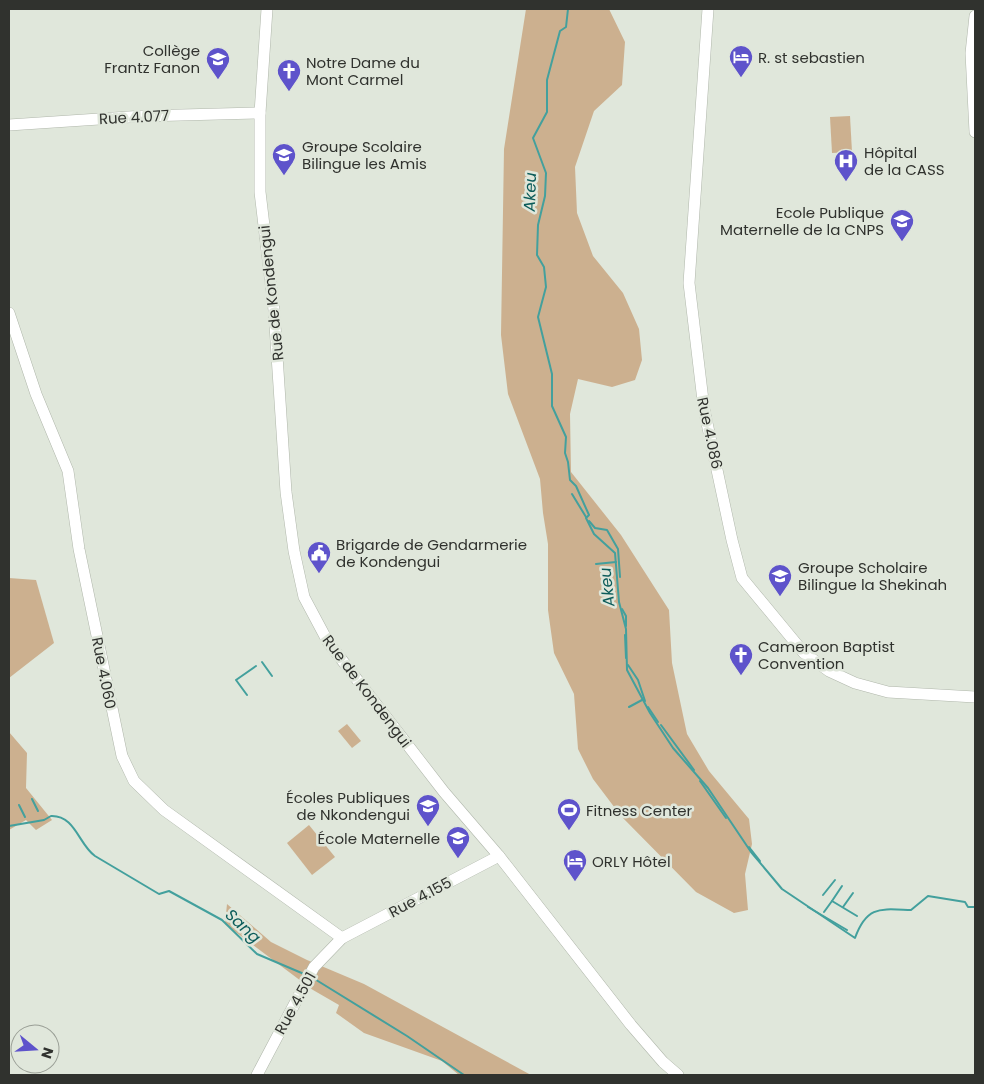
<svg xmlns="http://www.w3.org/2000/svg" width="984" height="1084" font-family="Poppins,sans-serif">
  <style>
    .green { fill: #ccb08f }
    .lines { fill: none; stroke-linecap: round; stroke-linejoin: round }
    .stream { stroke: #43a09d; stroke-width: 2 }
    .secondary-casing { stroke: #b0b7ab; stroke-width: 12 }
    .secondary { stroke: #fff; stroke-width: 11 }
    .labels { text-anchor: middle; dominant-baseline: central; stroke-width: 5; stroke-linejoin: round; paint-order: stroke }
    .poi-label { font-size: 15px; fill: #30322e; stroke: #e0e7db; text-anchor: start }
    .street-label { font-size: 15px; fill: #30322e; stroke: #e0e7db }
    .water-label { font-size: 16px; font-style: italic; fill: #0c5c5a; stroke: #e0e7db }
  </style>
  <rect width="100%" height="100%" fill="#e0e7db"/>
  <!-- green -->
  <g class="green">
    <polygon points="526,9 609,9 625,42 622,85 594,111 575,167 577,213 593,256 623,293 639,329 642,360 635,380 612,387 578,379 570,414 571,472 621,535 669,610 672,663 687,734 709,771 749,819 752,844 745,874 748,910 734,913 696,892 621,816 593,779 578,749 574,694 554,653 548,610 548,544 543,513 540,479 508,394 501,335 504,149"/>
    <polygon points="850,116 852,152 832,153 830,117"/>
    <polygon points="9,578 36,580 54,643 9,678"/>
    <polygon points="347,724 361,741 352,748 338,731"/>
    <polygon points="9,732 27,753 26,788 52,820 36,830 26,820 9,830"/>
    <polygon points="309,825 335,857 312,875 287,843"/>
    <polygon points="227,904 271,942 307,960 364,984 531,1075 459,1075 442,1061 364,1033 336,1013 339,1005 313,990 225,924"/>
  </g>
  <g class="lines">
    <!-- stream -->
    <g class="stream">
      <path d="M568,9L566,27L560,31L547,80V112L533,138L546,173L545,196L538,225L537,255L544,267L546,287L538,317L552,374V406L566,437L565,453L568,462L570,480L576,486L589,515L586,518L594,534L615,553L619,602L626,629L627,670L650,713L673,748L708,788L751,852L782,889L855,938C867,905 881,909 911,910L928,896L965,902L968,907H975"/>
      <polyline points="572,494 586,517"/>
      <polyline points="589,521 595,528 607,530 618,549 620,577"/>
      <polyline points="596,564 616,562"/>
      <polyline points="622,609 626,616 626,626"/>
      <polyline points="625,635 626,658"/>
      <polyline points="262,662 272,676"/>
      <polyline points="628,665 638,680 645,701"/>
      <polyline points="247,695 236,680 256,666"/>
      <polyline points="629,707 642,700"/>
      <polyline points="648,707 658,722"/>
      <polyline points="661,725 694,770"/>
      <polyline points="700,781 726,818"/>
      <polyline points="32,799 38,811"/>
      <polyline points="19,805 25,817"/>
      <path d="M9,826L44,820L51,816C75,815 79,845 95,856L159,894L169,891L222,920L257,954L304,974"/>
      <polyline points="749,847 760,861"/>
      <polyline points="842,886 832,901 857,916"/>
      <polyline points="823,895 835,880"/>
      <polyline points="808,907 847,930"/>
      <polyline points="843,907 853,893"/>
      <polyline points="824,912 832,901"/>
      <polyline points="313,978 407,1036 464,1075"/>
    </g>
    <!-- secondary casing -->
    <g class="secondary-casing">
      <g id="secondary">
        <polyline points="267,9 260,113 260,192 274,310 286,492 294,551 304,597 328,642 444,792 499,856 631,1025 663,1062 678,1075"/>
        <polyline points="708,9 689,283 704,409 732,540 742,578 804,653 829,671 855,683 888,692 975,697"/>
        <polyline points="975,16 971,53 975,132"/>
        <polyline points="9,125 144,116 260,113"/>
        <polyline points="9,313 36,394 68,471 79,549 122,756 134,781 164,810 342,938"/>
        <polyline points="257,1075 314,967 342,938 499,856"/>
      </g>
    </g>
    <!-- secondary -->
    <use href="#secondary" class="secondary"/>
  </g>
  <!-- icons -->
  <defs>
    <g id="hotel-pin" transform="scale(1.25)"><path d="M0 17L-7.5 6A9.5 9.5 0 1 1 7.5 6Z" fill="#5e53cb" stroke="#e0e7db"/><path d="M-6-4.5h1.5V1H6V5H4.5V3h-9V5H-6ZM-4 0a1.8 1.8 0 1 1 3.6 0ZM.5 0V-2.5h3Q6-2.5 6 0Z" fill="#fff"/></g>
    <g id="school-pin" transform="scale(1.25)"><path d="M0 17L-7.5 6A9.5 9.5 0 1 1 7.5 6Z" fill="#5e53cb" stroke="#e0e7db"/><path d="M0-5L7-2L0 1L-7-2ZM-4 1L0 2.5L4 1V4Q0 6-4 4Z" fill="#fff"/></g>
    <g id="church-pin" transform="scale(1.25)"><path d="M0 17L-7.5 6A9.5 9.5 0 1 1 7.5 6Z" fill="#5e53cb" stroke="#e0e7db"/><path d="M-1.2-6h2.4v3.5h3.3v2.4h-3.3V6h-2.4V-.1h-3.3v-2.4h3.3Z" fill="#fff"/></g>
    <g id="hospital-pin" transform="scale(1.25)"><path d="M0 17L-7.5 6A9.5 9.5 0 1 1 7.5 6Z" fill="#5e53cb" stroke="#e0e7db"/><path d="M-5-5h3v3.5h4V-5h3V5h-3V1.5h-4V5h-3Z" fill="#fff"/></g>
    <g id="civic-pin" transform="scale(1.25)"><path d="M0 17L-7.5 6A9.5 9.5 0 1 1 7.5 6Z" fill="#5e53cb" stroke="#e0e7db"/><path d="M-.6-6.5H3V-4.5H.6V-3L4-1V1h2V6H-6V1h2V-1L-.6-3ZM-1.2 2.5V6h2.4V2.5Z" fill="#fff"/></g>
    <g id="stadium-pin" transform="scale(1.25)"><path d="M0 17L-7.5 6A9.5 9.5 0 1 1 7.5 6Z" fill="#5e53cb" stroke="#e0e7db"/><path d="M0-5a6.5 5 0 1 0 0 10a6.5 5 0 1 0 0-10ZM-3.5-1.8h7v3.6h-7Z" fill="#fff"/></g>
  </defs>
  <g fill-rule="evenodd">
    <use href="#hotel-pin" x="741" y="57"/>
    <use href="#school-pin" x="218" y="59"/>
    <use href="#church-pin" x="289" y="71"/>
    <use href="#school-pin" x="284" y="155"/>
    <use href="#hospital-pin" x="846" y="161"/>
    <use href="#school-pin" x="902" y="221"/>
    <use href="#civic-pin" x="319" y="553"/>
    <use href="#school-pin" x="780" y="576"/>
    <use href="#church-pin" x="741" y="655"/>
    <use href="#school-pin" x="428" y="806"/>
    <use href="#stadium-pin" x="569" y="810"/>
    <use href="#school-pin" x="458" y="838"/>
    <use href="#hotel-pin" x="575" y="861"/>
  </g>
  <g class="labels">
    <!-- poi labels -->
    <g class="poi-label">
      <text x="200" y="50" text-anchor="end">Collège<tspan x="200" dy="17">Frantz Fanon</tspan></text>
      <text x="758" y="57">R. st sebastien</text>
      <text x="306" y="62">Notre Dame du<tspan x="306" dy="17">Mont Carmel</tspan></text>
      <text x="302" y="146">Groupe Scolaire<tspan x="302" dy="17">Bilingue les Amis</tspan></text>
      <text x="864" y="152">Hôpital<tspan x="864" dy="17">de la CASS</tspan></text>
      <text x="884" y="212" text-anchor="end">Ecole Publique<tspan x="884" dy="17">Maternelle de la CNPS</tspan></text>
      <text x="336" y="544">Brigarde de Gendarmerie<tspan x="336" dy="17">de Kondengui</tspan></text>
      <text x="798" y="567">Groupe Scholaire<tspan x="798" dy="17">Bilingue la Shekinah</tspan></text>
      <text x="758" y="646">Cameroon Baptist<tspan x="758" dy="17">Convention</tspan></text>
      <text x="410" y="797" text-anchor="end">Écoles Publiques<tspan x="410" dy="17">de Nkondengui</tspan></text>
      <text x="586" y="810">Fitness Center</text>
      <text x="440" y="838" text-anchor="end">École Maternelle</text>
      <text x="592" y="861">ORLY Hôtel</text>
    </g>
    <!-- street labels -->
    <g class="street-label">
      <text transform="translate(134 117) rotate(-3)">Rue 4.077</text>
      <text transform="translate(271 293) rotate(-96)">Rue de Kondengui</text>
      <text transform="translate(710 433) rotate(78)">Rue 4.086</text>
      <text transform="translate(104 673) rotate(79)">Rue 4.060</text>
      <text transform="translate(367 691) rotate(53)">Rue de Kondengui</text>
      <text transform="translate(420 897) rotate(-28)">Rue 4.155</text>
      <text transform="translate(295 1003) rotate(-61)">Rue 4.501</text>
    </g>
    <!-- water labels -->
    <g class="water-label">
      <text transform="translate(530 192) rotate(-88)">Akeu</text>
      <text transform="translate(607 587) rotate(-96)">Akeu</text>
      <text transform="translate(243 926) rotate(43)">Sang</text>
    </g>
  </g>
  <!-- border -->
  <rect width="984" height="1084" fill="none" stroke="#30322e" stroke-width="20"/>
  <!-- north arrow -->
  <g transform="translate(35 1049) rotate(108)"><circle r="24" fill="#e0e7db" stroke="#9a9f96"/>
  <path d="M0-4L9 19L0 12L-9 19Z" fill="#5e53cb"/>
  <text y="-8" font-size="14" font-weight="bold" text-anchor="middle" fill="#30322e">N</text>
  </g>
</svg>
